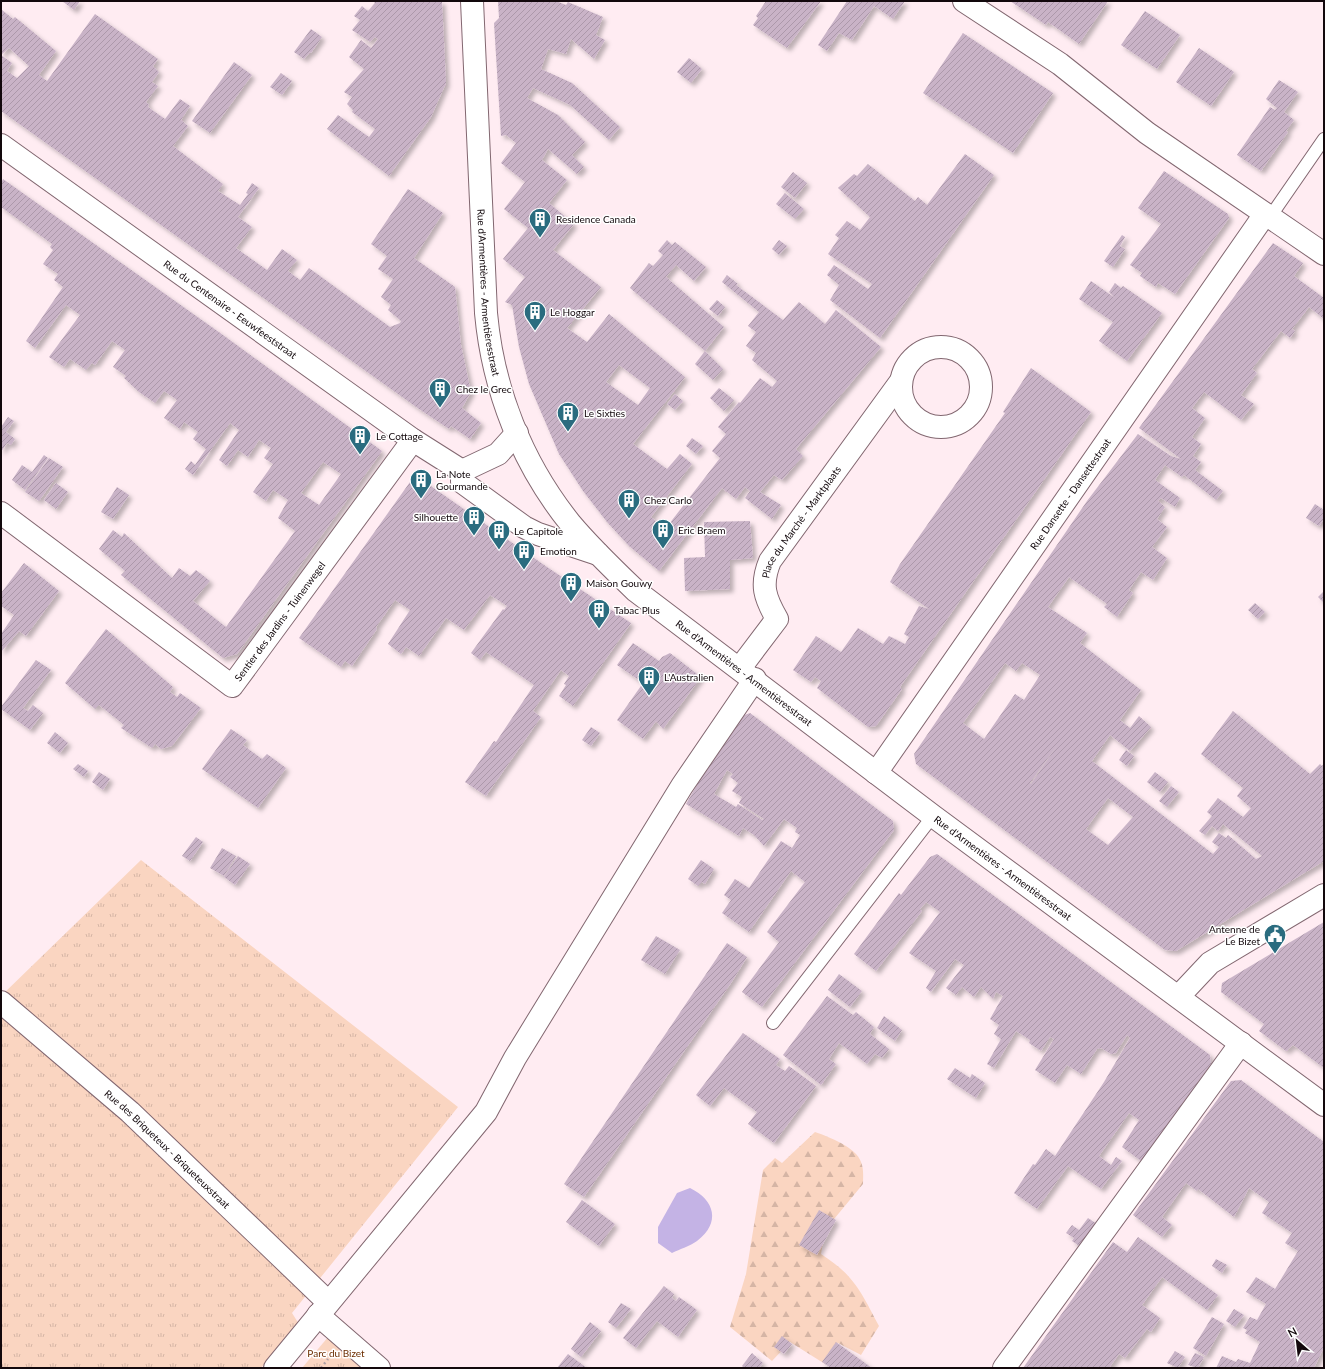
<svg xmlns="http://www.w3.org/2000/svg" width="1325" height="1369" font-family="Lato,sans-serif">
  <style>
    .grass { fill: url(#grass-tufts) }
    .forest { fill: url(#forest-firs) }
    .water { fill: #c4b3e5 }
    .building { fill: url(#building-hatch); fill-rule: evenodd; filter: url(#shadow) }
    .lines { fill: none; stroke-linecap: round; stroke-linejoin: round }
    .lane-casing { stroke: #826770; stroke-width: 14 }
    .street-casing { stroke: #826770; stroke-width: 24 }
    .secondary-casing { stroke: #826770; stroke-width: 24 }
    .path { stroke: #af9fa4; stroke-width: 2.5; stroke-dasharray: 2 3; stroke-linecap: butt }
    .lane { stroke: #fff; stroke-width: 12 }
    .street { stroke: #fff; stroke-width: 22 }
    .secondary { stroke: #fff; stroke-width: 22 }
    .labels { text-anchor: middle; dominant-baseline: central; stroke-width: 3; stroke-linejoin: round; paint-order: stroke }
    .poi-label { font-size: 10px; fill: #12080c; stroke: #fff; text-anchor: start }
    .street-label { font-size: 10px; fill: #12080c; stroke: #fff }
    .park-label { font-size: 10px; fill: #6c2d01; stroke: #fff }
  </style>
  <defs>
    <pattern id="grass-tufts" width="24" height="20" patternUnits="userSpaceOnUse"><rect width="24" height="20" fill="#fad5c1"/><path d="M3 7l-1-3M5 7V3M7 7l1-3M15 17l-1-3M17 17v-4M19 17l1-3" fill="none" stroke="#d5b5a5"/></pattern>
    <pattern id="forest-firs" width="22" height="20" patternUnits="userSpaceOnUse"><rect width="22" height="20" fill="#fad5c1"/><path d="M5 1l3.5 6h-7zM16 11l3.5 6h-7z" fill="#d5b5a5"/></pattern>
    <pattern id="building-hatch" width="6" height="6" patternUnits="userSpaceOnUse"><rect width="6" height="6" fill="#c9b3c7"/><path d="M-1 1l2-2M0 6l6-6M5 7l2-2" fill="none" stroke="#ac98aa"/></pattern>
    <filter id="shadow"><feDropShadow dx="3.5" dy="3.5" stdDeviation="2" flood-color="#0004"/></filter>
  </defs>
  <rect width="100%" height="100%" fill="#ffecf2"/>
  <!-- grass -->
  <g class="grass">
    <polygon points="141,860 458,1107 292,1313 299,1324 261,1368 1,1368 1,996"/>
    <polygon points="334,1330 374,1368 302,1368"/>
  </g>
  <!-- forest -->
  <path class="forest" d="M815,1132C829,1137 856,1147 861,1162C864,1169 863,1178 863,1184L825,1230L821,1254C855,1276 861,1292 879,1326L861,1355L838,1343L825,1364L790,1342L772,1361L730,1327L746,1274L763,1170L775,1158L782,1163Z"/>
  <!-- water -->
  <path class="water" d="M690,1188C715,1200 721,1223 697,1241C690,1246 680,1249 672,1253L658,1243V1227L677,1193Z"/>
  <!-- building -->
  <g class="building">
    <polygon points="62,1 80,1 74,10"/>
    <polygon points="373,1 442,1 446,83 431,117 389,176 327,129 338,115 369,137 375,129 352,112 353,110 347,104 352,97 344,92 364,69 349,57 361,40 371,48 378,39 375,37 370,42 352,30 360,20 354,16 362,6 368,11 375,3"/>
    <path d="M498,1H556L566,5L568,2L603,17L596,35L605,40L594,59L571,39L566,54L548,49L541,69L572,83L620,127L609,140L570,105L533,88L527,98L558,115L585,142L572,155L584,167L577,174L548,149L542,160L567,180L549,203L574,224L553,250L601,287L567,328L587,342L609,314L685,377L633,444L667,469L680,454L692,464L651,517L665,529L666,528L720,458L712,451L726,434L718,427L739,402L740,403L760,378L772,387L777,381L752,360L756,353L746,346L756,332L748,326L759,312L722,282L727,275L738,284L736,285L783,320L799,302L825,324L836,310L881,347L796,449L803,456L782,480L774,475L760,492L781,505L772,519L745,498L750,491L745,487L736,499L722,488L659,571L629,546L607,522L583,491L559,454L529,384L519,347L512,305L505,302L525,277L503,259L528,228L504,209L525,182L501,163L516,143L506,135L501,136L494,23L499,18ZM619,365L650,388L638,405L606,382Z"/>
    <polygon points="766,1 821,1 787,48 753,25 758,18 756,16"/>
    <polygon points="847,1 905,1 893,19 874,6 852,40 839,33 827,51 818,45"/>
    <polygon points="1010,1 1108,1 1079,44 1048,22 1046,25"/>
    <path d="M1,9L13,19L15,17L56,51L39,75L47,81L95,14L158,59L153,66L159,72L152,82L158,86L146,102L149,105L148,107L165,119L180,99L190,106L181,120L188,126L173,146L223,184L218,191L240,205L248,194L246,193L252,183L259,188L238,217L252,227L236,248L267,270L282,249L297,260L288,271L300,280L309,268L390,327L400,323L401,321L388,310L391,305L381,297L393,279L378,269L387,256L371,244L408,189L443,213L414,258L455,287L461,345L471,392L462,408L481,423L470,439L451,426L449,429L419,409L1,111ZM9,48L29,66L17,78L7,71L12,63L1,55Z"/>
    <polygon points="1145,11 1180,35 1157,69 1121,45"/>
    <polygon points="311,29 322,37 311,53 310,52 304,59 294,52"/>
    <polygon points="963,33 1053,93 1013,153 923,93"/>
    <polygon points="1199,48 1234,72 1211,106 1176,82"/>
    <polygon points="689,58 702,69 691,83 677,72"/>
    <polygon points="234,62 252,75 210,133 192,121"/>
    <polygon points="281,73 292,81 282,95 270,87"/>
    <polygon points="1279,80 1298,92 1284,112 1294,120 1286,131 1288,132 1261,171 1237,155 1270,107 1275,110 1277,108 1266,99"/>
    <polygon points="965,154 994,175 880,338 830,300 839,285 827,275 834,265 868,289 872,284 828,254 839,238 835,235 847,221 860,230 870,217 838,188 854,174 857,176 868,164 915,201 918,197 927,205"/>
    <polygon points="1164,171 1228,214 1229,218 1175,294 1158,283 1156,287 1140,276 1142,273 1130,265 1161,224 1138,208"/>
    <polygon points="793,172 807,183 795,198 781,187"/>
    <path d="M3,179L223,335L382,451L237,654L223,658L121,575L125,571L99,549L113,530L122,537L124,533L172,578L179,568L190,576L196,570L210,581L193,601L226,627L295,531L278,518L288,500L273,490L266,501L253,492L273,464L264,458L271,448L259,440L248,457L238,450L227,466L219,460L239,430L230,423L193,475L185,469L191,461L195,465L206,449L193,439L198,432L184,422L180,429L164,418L177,400L164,391L155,403L139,392L124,378L126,376L113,367L125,350L112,341L95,365L92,363L86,370L70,359L64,367L49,357L80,315L66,305L35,348L26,341L63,287L54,280L58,274L43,264L53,250L50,247L52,244L1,207V183ZM323,462L341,474L319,505L301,493Z"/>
    <polygon points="785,193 804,209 795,219 776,204"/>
    <polygon points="1122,235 1125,237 1120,246 1125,249 1113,267 1104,261"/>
    <polygon points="667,240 672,245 675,242 706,267 694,281 676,265 666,277 724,327 705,351 630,288 649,263 653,266 663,255 658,251"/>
    <polygon points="779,240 787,246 779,255 772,249"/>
    <path d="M1273,243L1303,263L1294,276L1324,298V319L1309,307L1292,329L1295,331L1290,338L1281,331L1252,369L1257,373L1241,395L1254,404L1241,420L1204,392L1192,408L1205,418L1192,437L1201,444L1193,456L1201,462L1195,470L1223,491L1216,500L1184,475L1182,477L1165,465L1155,480L1180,498L1175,507L1161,498L1158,501L1165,507L1157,519L1167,527L1152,547L1167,558L1153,580L1141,572L1129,590L1133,593L1117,617L1104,607L1107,604L1069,577L1048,607L1087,633L1080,643L1141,690L1120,720L1130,728L1139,716L1151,727L1130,751L1110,735L1092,761L1213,854L1219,847L1212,842L1219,833L1226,838L1228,835L1256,859L1262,856L1223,824L1218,831L1212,826L1205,835L1199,831L1212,816L1207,812L1218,798L1243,817L1251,808L1237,796L1243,788L1201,754L1233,711L1310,774L1320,764L1322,766L1324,763V861L1176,951L1165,950L916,764L914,754L1087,501L1138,434L1171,456L1181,459L1139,428ZM1005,663L1016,671L1022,663L1040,675L1024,700L1015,694L984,739L963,723ZM1058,744L1031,784L1030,783ZM1108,798L1133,817L1108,845L1086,829Z"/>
    <polygon points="1091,281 1115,298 1109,292 1115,283 1121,288 1123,286 1162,313 1127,361 1099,341 1113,322 1079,299"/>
    <polygon points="717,300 725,307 718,316 709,309"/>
    <polygon points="705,351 723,369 713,380 695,364"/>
    <polygon points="1031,368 1091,412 900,687 902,689 876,726 868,727 817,688 821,681 815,677 811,682 793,670 816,636 841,652 858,628 883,644 889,636 905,644 909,637 904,634 919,606 929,609 890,582 900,564 1005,413 1003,412"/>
    <polygon points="719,388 734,400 724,411 710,398"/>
    <polygon points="675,394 683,401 675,410 667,404"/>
    <polygon points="8,417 14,421 6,432 15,439 11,445 7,443 1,452 1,427"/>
    <polygon points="692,438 703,446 696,454 686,446"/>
    <polygon points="44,455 48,458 25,490 12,480 22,465 32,472"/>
    <polygon points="49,458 63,467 39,501 25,492"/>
    <polygon points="415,475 547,567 631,623 573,706 559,696 566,685 564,684 569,676 561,670 533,711 541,717 486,796 465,782 494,741 496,742 534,685 486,652 480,660 471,653 503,609 504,610 507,606 490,595 464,630 446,618 419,656 406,647 401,654 388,644 410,610 395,600 376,627 377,629 352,666 345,661 341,667 299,638"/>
    <polygon points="56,483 68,492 56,509 44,500"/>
    <polygon points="117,487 129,495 113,519 101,512"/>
    <polygon points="1315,504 1324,510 1324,519 1319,526 1306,518"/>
    <polygon points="750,521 753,558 730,560 730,589 685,591 684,558 705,557 704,522"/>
    <polygon points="24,563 59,591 26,636 19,631 1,652 1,634 14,615 1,606 1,593"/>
    <polygon points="1324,591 1324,603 1318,597"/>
    <polygon points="1255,603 1265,612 1258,619 1248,610"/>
    <polygon points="106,629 173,687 170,692 177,697 180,693 201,708 172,746 161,749 155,744 152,748 121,728 124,725 99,705 95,709 65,683"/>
    <polygon points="633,643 659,661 662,657 670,653 701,677 663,729 656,721 643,739 617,720 643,683 617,665"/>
    <polygon points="36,660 51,670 23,708 28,711 33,705 43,713 30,730 1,709 1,707"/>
    <path d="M750,713L893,821L894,830L762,1007L742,992L779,942L767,932L805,882L791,871L749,932L722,913L731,900L724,895L735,879L749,888L781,841L792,848L800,835L795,832L797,828L784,819L764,846L754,835L743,828L739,836L686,804L706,769L742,716ZM727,770L733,774L730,777L738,783L732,791L742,797L739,803L764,819L762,820L738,804L736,807L714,794Z"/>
    <polygon points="591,727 600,733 591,746 582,740"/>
    <polygon points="231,729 247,740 243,745 262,759 267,754 286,768 258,808 202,769"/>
    <polygon points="55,732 68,743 60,753 47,743"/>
    <polygon points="1126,750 1134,756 1127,766 1119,760"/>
    <polygon points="78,764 88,771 84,777 73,769"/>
    <polygon points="99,772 110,779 103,790 92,782"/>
    <polygon points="1155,772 1168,782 1160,792 1147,782"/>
    <polygon points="1171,786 1179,792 1167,807 1159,801"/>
    <polygon points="196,837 203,842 190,861 182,856"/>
    <polygon points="222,848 236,856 224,876 210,868"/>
    <polygon points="937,854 1210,1055 1211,1064 1141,1161 1122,1147 1139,1120 1129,1113 1099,1156 1111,1165 1116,1157 1122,1161 1101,1189 1068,1166 1037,1209 1014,1193 1033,1164 1035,1165 1046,1149 1055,1156 1104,1082 1130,1038 1127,1035 1116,1053 1111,1054 1101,1048 1097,1049 1081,1074 1067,1065 1055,1083 1035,1070 1054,1039 1050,1037 1041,1051 1029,1043 1030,1040 1016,1031 994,1068 987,1064 1001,1039 994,1034 999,1025 990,1019 1003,996 996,992 993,999 981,987 974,997 962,987 956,995 946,988 964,965 955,959 931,992 926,988 936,971 909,953 940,912 926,902 920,909 922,911 876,971 854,954 899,893 901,895 930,857"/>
    <polygon points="238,856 250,864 235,885 224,877"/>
    <polygon points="701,860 714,869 705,884 702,882 698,886 688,879"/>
    <polygon points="1324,922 1324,1068 1293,1045 1286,1051 1259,1031 1264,1024 1221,992 1222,983"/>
    <polygon points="656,936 680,950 665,974 641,960"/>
    <polygon points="727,943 747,957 733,980 584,1197 564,1184"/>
    <polygon points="839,974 862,991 850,1007 828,990"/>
    <polygon points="827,996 853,1015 856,1012 874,1027 870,1034 889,1049 882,1058 875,1054 867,1064 839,1043 829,1059 836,1064 821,1085 783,1055"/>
    <polygon points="884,1016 902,1030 895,1041 877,1028"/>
    <polygon points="743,1033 780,1059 776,1065 785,1071 789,1066 816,1086 774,1143 748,1124 757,1112 724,1088 710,1106 696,1095"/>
    <polygon points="955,1068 970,1078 972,1074 985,1083 976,1098 947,1079"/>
    <polygon points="1241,1080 1324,1142 1324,1347 1314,1368 1216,1368 1222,1356 1236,1362 1238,1359 1250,1363 1260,1342 1245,1333 1247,1330 1243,1328 1250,1317 1257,1320 1266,1304 1246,1292 1256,1277 1275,1289 1298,1251 1285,1243 1292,1233 1262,1213 1269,1202 1249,1188 1234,1217 1198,1189 1197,1191 1186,1183 1162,1217 1172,1225 1162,1237 1133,1215 1231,1081"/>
    <polygon points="582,1200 615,1224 599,1246 566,1222"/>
    <polygon points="819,1210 836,1220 817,1255 799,1245"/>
    <polygon points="1088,1218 1097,1224 1081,1247 1072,1241 1074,1238 1066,1233 1072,1225 1079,1230"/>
    <polygon points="1138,1237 1218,1295 1207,1310 1162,1277 1142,1305 1160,1318 1151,1332 1147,1329 1125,1358 1119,1354 1109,1368 1023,1368 1113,1242 1127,1252"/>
    <polygon points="1216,1259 1227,1265 1222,1273 1212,1266"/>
    <polygon points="664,1286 674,1294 672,1298 676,1301 679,1297 697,1310 678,1337 657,1321 636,1348 623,1338"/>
    <polygon points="621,1303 631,1309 616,1328 608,1322"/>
    <polygon points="1234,1309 1244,1315 1235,1327 1226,1321"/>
    <polygon points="1212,1317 1224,1324 1206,1356 1193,1348"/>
    <polygon points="590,1322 601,1331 581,1357 571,1349"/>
    <polygon points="782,1336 792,1344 784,1354 774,1347"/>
    <polygon points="836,1342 872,1368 831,1368 822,1362"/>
    <polygon points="1175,1351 1185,1357 1178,1368 1167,1363"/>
    <polygon points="752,1353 763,1363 759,1368 744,1368 742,1366"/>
    <polygon points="1195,1353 1204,1357 1198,1368 1188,1365"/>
    <polygon points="568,1354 587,1368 557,1368"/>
  </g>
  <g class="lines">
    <!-- lane casing -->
    <g class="lane-casing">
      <g id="lane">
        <polyline points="1270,217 1324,139"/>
        <polyline points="773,1023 933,816"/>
      </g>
    </g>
    <!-- street casing -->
    <g class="street-casing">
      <g id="street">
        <circle cx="941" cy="387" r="40"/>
        <path id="s1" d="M1,513L232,686L413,440"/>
        <path id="s2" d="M740,668L777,619C765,598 760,585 770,561L901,381"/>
        <path id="s3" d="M876,773L1265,214"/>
        <path id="s4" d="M1,1002L130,1112L328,1302"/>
        <polyline points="318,1315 379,1368"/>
        <polyline points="275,1368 486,1112 515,1058 682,786 755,679"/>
        <polyline points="1004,1368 1241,1043"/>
      </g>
    </g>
    <!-- secondary casing -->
    <g class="secondary-casing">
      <g id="secondary">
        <path id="s5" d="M472,1L486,313C493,390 522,463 570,523C590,547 613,569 636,591L933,816L1324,1105"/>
        <polyline points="964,1 1060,64 1147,133 1324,254"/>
        <path id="s6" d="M1,145L413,440L462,471"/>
        <polyline points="462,471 462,482 524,527 538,534 598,554"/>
        <polyline points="462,471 498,454 517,433"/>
        <polyline points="1179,996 1210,963 1324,895"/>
      </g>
    </g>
    <!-- path -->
    <polyline class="path" points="321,1368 328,1359"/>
    <!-- lane -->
    <use href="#lane" class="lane"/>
    <!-- street -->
    <use href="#street" class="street"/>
    <!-- secondary -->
    <use href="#secondary" class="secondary"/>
  </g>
  <!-- icons -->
  <defs>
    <g id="building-pin" transform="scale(1.15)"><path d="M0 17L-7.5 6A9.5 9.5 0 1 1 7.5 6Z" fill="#2a6c7f" stroke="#fff"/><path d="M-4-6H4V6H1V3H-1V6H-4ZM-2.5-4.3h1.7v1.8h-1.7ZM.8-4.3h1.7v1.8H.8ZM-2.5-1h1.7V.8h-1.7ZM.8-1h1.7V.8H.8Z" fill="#fff"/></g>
    <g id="civic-pin" transform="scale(1.15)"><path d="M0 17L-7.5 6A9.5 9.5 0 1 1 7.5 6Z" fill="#2a6c7f" stroke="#fff"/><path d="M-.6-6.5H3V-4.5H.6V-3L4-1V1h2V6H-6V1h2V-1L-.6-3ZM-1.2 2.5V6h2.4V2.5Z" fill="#fff"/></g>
  </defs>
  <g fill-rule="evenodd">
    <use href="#building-pin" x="540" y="219"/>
    <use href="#building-pin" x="535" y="312"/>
    <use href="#building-pin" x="440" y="389"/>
    <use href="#building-pin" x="568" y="413"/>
    <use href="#building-pin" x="360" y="436"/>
    <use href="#building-pin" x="421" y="480"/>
    <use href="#building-pin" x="629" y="500"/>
    <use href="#building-pin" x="474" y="517"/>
    <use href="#building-pin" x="663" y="530"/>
    <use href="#building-pin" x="499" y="531"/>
    <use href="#building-pin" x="524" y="551"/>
    <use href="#building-pin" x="571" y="583"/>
    <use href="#building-pin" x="599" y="610"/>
    <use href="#building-pin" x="649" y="677"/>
    <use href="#civic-pin" x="1275" y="935"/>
  </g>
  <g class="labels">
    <!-- poi labels -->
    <g class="poi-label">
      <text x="556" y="219">Residence Canada</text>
      <text x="550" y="312">Le Hoggar</text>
      <text x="456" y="389">Chez le Grec</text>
      <text x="584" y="413">Le Sixties</text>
      <text x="376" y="436">Le Cottage</text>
      <text x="436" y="474">La Note<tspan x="436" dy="12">Gourmande</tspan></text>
      <text x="644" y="500">Chez Carlo</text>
      <text x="458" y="517" text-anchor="end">Silhouette</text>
      <text x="678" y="530">Eric Braem</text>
      <text x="514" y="531">Le Capitole</text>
      <text x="540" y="551">Emotion</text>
      <text x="586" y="583">Maison Gouwy</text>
      <text x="614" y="610">Tabac Plus</text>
      <text x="664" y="677">L'Australien</text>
      <text x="1260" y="929" text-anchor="end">Antenne de<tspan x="1260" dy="12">Le Bizet</tspan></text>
    </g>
    <!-- street labels -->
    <g class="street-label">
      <text stroke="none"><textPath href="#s5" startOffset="292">Rue d'Armentières - Armentièresstraat</textPath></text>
      <text stroke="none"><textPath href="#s6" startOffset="282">Rue du Centenaire - Eeuwfeeststraat</textPath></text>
      <text stroke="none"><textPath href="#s3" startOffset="340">Rue Dansette - Dansettestraat</textPath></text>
      <text stroke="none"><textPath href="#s2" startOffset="172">Place du Marché - Marktplaats</textPath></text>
      <text stroke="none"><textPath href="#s1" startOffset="369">Sentier des Jardins - Tuinenwegel</textPath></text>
      <text stroke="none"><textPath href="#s5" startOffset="772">Rue d'Armentières - Armentièresstraat</textPath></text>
      <text stroke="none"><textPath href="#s5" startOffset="1096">Rue d'Armentières - Armentièresstraat</textPath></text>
      <text stroke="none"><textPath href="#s4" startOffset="222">Rue des Briqueteux - Briqueteuxstraat</textPath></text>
    </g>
    <!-- park labels -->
    <g class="park-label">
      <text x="336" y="1353">Parc du Bizet</text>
    </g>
  </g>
  <!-- border -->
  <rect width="1325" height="1369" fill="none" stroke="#12080c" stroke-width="4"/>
  <!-- north arrow -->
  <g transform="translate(1297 1341) rotate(332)" stroke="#ffffff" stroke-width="3" paint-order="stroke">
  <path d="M0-3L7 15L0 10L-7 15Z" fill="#12080c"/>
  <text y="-6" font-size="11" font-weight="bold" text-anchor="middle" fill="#12080c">N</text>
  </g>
</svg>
